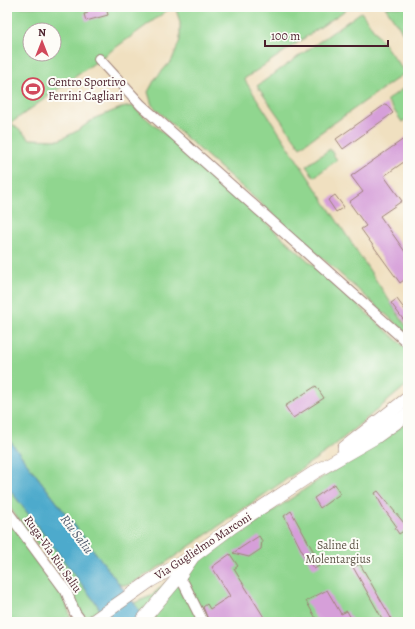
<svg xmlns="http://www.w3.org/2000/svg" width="415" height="629" font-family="Alegreya,serif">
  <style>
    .green { fill: #90d68f; stroke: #6d7a5d; fill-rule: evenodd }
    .water { fill: #4eaacc; stroke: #4c647c }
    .building { fill: #d69fd9 }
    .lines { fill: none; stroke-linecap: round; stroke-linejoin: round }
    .minor-casing { stroke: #9d8076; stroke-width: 12 }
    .major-casing { stroke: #9d8076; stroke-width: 14 }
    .minor { stroke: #fff; stroke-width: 10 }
    .major { stroke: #fff; stroke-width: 13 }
    .labels { text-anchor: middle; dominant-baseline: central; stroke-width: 4; stroke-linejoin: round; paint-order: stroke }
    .poi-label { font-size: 12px; fill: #4a1f2b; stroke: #fdfcf7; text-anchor: start }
    .park-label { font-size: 12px; fill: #5f5649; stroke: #fdfcf7 }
    .street-label { font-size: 12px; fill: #4a1f2b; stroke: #fdfcf7 }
    .water-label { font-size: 13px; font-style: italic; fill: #4c576b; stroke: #fdfcf7 }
  </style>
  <rect width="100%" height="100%" fill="#fdfcf7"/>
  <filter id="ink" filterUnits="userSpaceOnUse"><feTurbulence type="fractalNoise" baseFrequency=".025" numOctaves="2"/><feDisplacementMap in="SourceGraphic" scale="8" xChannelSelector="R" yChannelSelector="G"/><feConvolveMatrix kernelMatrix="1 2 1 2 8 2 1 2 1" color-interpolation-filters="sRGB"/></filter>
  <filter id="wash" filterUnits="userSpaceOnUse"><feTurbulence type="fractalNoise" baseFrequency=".012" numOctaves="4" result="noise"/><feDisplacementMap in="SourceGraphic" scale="16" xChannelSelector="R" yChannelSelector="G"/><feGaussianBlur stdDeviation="0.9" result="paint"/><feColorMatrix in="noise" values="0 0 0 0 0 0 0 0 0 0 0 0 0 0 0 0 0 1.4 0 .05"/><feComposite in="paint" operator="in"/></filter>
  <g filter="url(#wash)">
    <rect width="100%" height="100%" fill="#f0e0c0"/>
    <!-- green -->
    <g class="green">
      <path d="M7,7H172L11,123L30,139L59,140L77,131L95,118L121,108L132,106L208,171L408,350V384L330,449L161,566L129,585H120L7,437ZM30,30H54V54H30Z"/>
      <polygon points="175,7 350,7 244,79 408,329 408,334 180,132 152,105 148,92 155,79 172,60 180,40 180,22"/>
      <polygon points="385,7 408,7 408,40"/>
      <polygon points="361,12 405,73 300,147 257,86"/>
      <polygon points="408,85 408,118 402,122 387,100"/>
      <polygon points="330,149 337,160 314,177 306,166"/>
      <polygon points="408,422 408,622 105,622 124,607 151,596 176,574 188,568 249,525 261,519 323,477"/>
      <polygon points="7,486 96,603 100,610 87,618 81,615 70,588 7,504"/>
      <polygon points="12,524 63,594 70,615 70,622 7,622 7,528"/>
    </g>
    <!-- water -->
    <polygon class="water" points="7,437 137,607 144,622 107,622 96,603 7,486"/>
    <g id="blocks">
      <!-- building -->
      <g class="building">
        <polygon points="94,7 106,7 108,15 86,21 84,14 88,13 87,9"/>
        <polygon points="386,104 393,113 343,149 336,139"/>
        <polygon points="408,136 408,159 384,176 402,201 380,216 408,256 408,277 400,283 361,229 366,226 349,202 363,192 351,176"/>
        <polygon points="335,195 344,207 336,212 328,200"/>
        <polygon points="397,299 408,314 408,326 391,303"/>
        <polygon points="316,386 324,398 293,418 285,406"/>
        <polygon points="335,484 340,494 320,508 314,498"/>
        <polygon points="378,491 408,528 399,534 395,528 397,527 384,509 375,493"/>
        <polygon points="291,511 321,565 314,569 304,555 284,516"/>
        <polygon points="259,536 262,541 261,549 249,557 233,553"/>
        <polygon points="230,554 238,566 234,569 267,622 209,622 203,607 207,604 210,609 230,596 212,567"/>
        <polygon points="360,564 391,618 387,622 384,622 353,567"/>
        <polygon points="327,590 341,614 347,611 353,622 318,622 306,601"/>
      </g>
    </g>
  </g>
  <g filter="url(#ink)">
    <use href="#blocks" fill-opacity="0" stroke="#9d8076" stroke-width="1"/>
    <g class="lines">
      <!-- minor casing -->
      <g class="minor-casing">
        <g id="minor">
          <polyline points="99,59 141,105 408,343"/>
          <polyline points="7,511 66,591 75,613 82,622"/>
          <polyline points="178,578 184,584 203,622"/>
        </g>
      </g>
      <!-- major casing -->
      <g class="major-casing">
        <g id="major">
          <polyline points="344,448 408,398"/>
          <polyline points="92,622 150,581 195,555 232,527 315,472 376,437 408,414"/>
          <polyline points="141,622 178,578 192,558"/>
        </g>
      </g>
      <!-- minor -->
      <use href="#minor" class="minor"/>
      <!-- major -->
      <use href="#major" class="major"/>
    </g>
  </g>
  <!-- icons -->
  <defs>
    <g id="stadium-ring" transform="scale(1.15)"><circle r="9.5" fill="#fdfcf7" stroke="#d1495b" stroke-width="1.5"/><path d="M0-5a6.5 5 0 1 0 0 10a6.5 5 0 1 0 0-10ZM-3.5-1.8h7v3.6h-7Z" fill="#d1495b"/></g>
  </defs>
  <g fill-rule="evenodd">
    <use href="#stadium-ring" x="33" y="89"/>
  </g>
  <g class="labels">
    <!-- poi labels -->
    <g class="poi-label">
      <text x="48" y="82">Centro Sportivo<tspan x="48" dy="14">Ferrini Cagliari</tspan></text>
    </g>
    <!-- park labels -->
    <g class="park-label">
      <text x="338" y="545">Saline di<tspan x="338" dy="14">Molentargius</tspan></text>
    </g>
    <!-- street labels -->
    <g class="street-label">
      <text transform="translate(203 546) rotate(-33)">Via Guglielmo Marconi</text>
      <text transform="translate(53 554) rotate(55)">Ruga-Via Riu Saliu</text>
    </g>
    <!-- water labels -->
    <g class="water-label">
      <text transform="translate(77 534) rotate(53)">Riu Saliu</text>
    </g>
  </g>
  <!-- margin -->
  <rect width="415" height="629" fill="none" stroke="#fdfcf7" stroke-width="24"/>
  <!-- north arrow -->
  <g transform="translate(42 42)"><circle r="19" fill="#fdfcf7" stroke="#b5a4a5"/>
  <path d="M0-3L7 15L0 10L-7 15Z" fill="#d1495b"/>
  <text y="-6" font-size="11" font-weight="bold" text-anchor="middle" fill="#4a1f2b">N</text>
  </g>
  <!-- scale -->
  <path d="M265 40v6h123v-6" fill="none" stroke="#4a1f2b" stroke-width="2"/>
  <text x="271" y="40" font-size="12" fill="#4a1f2b" stroke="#fdfcf7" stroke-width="3" paint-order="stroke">100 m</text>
</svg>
